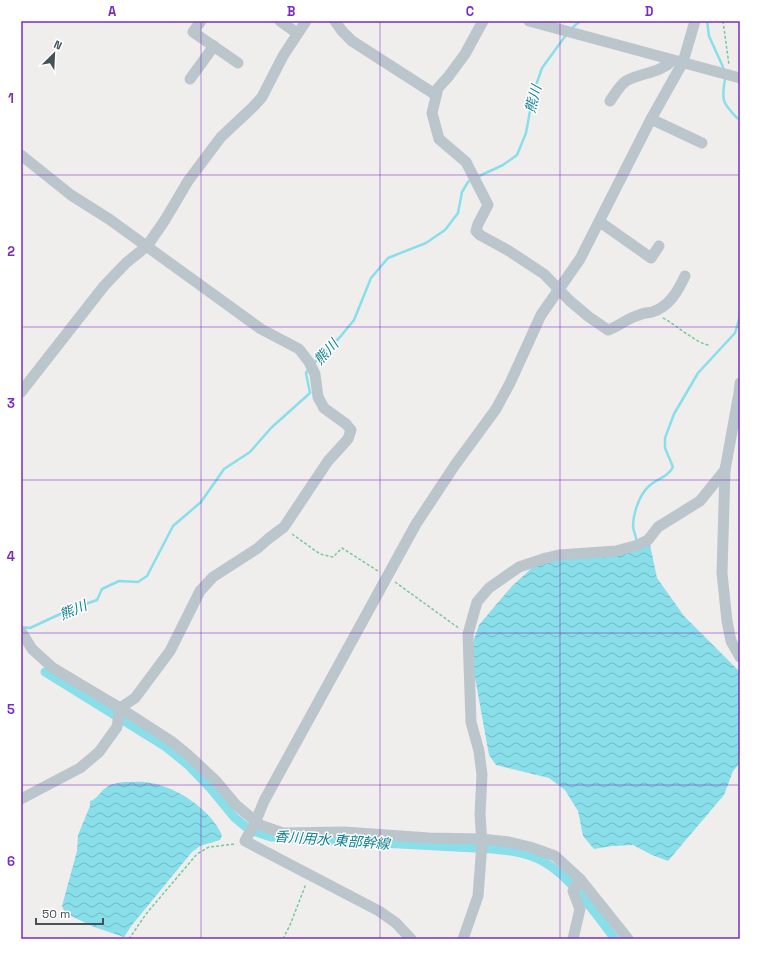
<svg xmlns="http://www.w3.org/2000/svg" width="761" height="960" font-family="'Space Grotesk','Noto Sans JP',sans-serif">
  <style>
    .water { fill: url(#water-waves) }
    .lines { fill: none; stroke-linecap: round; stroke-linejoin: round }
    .stream { stroke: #88dfea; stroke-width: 2.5 }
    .canal { stroke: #88dfea; stroke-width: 9 }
    .path { stroke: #73cb98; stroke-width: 1.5; stroke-dasharray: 3 2; stroke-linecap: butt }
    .street { stroke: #bbc6cc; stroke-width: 11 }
    .grid { fill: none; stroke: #7b2cbf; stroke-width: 1; stroke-opacity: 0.55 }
    .labels { text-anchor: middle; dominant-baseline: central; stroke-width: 3; stroke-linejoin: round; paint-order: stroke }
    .water-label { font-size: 14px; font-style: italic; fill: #0e808f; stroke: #fff }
    .neatline { fill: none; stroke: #7b2cbf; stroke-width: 1.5 }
    .grid-label { font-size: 13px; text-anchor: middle; font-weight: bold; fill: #7b2cbf }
  </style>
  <defs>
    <pattern id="water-waves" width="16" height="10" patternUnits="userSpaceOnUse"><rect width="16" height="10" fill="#88dfea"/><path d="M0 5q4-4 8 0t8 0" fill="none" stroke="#71b7c1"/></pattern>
  </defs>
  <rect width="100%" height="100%" fill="#f0eded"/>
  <!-- water -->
  <g class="water">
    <polygon points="649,540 657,578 684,616 740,672 740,763 733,771 724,795 668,861 652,855 633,845 612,846 594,849 583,836 578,811 565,790 549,778 496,765 489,755 472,661 474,639 479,625 512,586 533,567 554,559"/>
    <path d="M123,782C132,782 142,781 151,783C178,788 210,809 222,835L220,840L200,846L192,852L132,925L124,937L94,927L65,913L62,906L77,851L78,835L90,806V801C98,799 100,791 107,787C111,784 118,783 123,782Z"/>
  </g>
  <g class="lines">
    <!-- stream -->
    <g class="stream">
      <polyline points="707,21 709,36 723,67"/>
      <polyline points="572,28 580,21"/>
      <path d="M725,79C721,101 723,103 737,118L740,119"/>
      <polyline points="477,177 503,165 517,155 526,133 533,94 542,68 566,35"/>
      <polyline points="314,363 340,337 354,320 371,278 388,258 426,243 445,230 458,213 462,192 468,182 471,180"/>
      <path d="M637,542C636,537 634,532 633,527C633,514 639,495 649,486C658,478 667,478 673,467L665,448V438L674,414L698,373L735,333L740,316"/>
      <polyline points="21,627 30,628 71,609 97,600 102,589 119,581 138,582 147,576 173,526 201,502 224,469 250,452 271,428 310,393 306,373 308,370"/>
    </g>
    <!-- canal -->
    <path class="canal" d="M45,672L166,747L188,765L211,789L234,817L246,827L256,832L271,837L492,849C505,850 518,851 531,856C565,867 594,912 615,939"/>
    <!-- path -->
    <g class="path">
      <polyline points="723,21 729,65"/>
      <path d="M663,318C675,324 698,345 710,345"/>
      <polyline points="292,534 320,554 333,557 342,548 378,571"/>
      <polyline points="395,582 460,629"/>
      <polyline points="129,939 146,914 197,854 209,847 236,844"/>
      <polyline points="283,939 290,925 306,884"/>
    </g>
    <!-- street -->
    <g class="street">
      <polyline points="201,21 193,32 238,63"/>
      <polyline points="280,21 297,33"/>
      <polyline points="335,21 342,31 352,41 436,95"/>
      <path d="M483,21L465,54L448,77L438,88L432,113L439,139L466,162L487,203L488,205L478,224L476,231L480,235L509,251L544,274L570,301L589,317L608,330C619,326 628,318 639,315C643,313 648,313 652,312C669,307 678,291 685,276"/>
      <polyline points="529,21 740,78"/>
      <polyline points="190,79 214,46"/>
      <path d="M610,101C615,94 619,86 626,81C642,72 659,74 673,60"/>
      <polyline points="651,119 702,143"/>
      <polyline points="21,155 71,195 109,219 261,329 299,349 309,362 315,374 318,397 324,408 346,424 351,430 348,439 328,461 284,527 268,539 258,548 213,577 200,591 170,651 135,698 120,708 117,727 99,752 80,768 21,799"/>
      <polyline points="600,222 651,258 659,246"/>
      <polyline points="740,383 739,393 725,470 722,573 727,621 731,641 740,657"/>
      <polyline points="21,392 104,286 126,263 147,246 165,220 188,181 221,137 253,107 262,97 283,56 306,21"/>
      <polyline points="21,631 32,649 53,668 120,708 171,741 187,754 216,781 236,805 260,825 283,833 344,832 429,838 482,839 509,842 530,847 555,856 580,879 628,939"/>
      <polyline points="411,939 396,923 379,911 245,841 255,823 264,801 416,524 455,465 496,409 510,383 541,315 580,259 651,119 683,62 695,21"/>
      <polyline points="463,939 478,896 482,844 480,814 482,775 479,751 471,722 468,634 477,602 489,588 519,567 546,558 559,555 616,551 638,545 648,540 658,527 700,501 725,470"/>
      <polyline points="573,939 580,909 573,891 580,879"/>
    </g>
  </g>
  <!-- grid -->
  <path class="grid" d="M201,21V939M380,21V939M560,21V939M21,175H740M21,327H740M21,480H740M21,633H740M21,785H740"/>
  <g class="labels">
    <!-- water labels -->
    <g class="water-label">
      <text transform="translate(533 99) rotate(-75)">熊川</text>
      <text transform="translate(326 352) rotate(-48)">熊川</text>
      <text transform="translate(73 610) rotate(-23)">熊川</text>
      <text transform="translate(332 840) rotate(4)">香川用水 東部幹線</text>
    </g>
  </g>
  <!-- border -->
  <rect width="761" height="960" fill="none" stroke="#ffffff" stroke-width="44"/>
  <!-- north arrow -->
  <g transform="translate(54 54) rotate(24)" stroke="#ffffff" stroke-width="3" paint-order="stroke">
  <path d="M0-3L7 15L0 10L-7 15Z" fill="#45525a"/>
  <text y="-6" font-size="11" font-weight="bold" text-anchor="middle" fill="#45525a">N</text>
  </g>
  <!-- scale -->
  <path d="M36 918v6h67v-6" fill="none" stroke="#45525a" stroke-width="2"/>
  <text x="42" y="918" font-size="12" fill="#45525a" stroke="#ffffff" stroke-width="3" paint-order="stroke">50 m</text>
  <rect x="22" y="22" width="717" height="916" class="neatline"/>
  <g class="grid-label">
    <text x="112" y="16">A</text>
    <text x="291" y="16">B</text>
    <text x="470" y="16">C</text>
    <text x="649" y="16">D</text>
    <text x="11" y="103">1</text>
    <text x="11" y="256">2</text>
    <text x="11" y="408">3</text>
    <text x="11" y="561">4</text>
    <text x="11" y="714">5</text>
    <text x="11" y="866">6</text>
  </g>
</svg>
